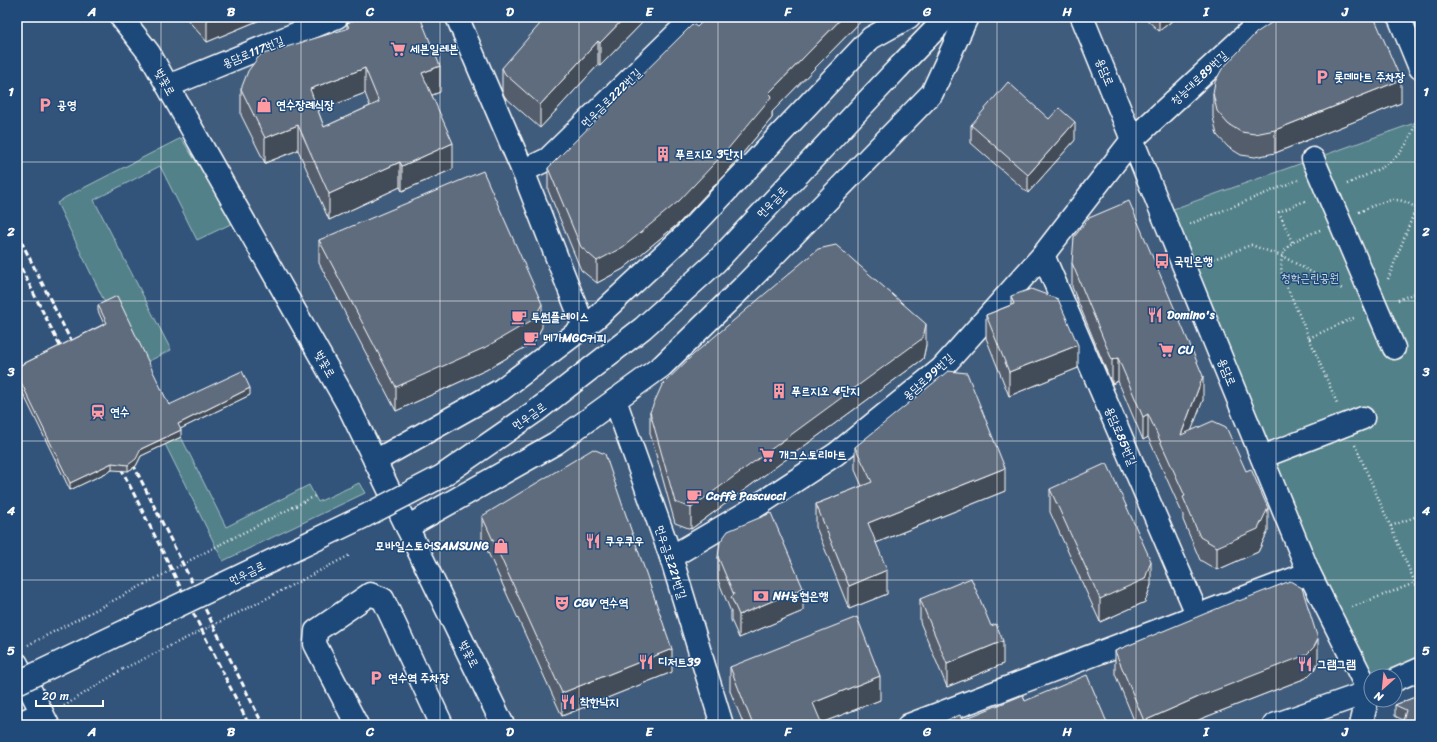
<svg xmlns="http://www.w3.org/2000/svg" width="1437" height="742" font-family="Sriracha,'Poor Story',sans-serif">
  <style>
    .built { fill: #405b7c }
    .green { fill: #52818a; stroke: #a8c0c4 }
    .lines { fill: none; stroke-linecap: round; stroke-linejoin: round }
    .minor-casing { stroke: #fff; stroke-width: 25 }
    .major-casing { stroke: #fff; stroke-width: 25 }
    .path { stroke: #fff; stroke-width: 2.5; stroke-dasharray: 1 3; stroke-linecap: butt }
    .minor { stroke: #1f4a7a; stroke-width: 22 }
    .major { stroke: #1f4a7a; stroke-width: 22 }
    .rail { stroke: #fff; stroke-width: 3; stroke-dasharray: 6 3; stroke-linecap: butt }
    .major-bridge-casing { stroke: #fff; stroke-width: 25; stroke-linecap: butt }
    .path-bridge { stroke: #fff; stroke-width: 2.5; stroke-dasharray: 1 3; stroke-linecap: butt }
    .major-bridge { stroke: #1f4a7a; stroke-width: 22 }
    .wall { fill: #525d6c; stroke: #fff; fill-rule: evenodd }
    .shaded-wall { fill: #424c58; stroke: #fff }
    .building { fill: #5f6c7e; stroke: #fff; fill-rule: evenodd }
    .grid { fill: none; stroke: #fff; stroke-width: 1; stroke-opacity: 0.55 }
    .labels { text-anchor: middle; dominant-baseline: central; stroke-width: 3; stroke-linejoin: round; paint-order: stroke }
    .poi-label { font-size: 12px; font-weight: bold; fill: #fff; stroke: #1f4a7a; text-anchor: start }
    .street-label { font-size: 12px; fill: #fff; stroke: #1f4a7a }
    .park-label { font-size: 12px; fill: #d4e0e2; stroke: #1f4a7a }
    .neatline { fill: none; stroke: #fff; stroke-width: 1.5 }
    .grid-label { font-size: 13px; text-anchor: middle; font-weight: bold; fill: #fff }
  </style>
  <rect width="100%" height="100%" fill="#32547b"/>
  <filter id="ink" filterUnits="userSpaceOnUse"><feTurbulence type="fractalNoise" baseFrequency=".025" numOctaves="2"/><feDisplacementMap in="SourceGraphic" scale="8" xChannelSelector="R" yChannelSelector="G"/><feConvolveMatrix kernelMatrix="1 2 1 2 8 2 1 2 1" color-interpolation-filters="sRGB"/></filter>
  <g filter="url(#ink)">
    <!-- built -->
    <polygon class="built" points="116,17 1420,17 1420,669 1395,676 1371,676 1286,725 503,725 407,527"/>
    <!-- green -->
    <g class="green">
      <polygon points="1420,121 1420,669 1395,676 1371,676 1371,691 1162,213"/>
      <polygon points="181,138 235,222 197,240 160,166 94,200 171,350 145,363 107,307 57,203 66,197"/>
      <polygon points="181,437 226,527 309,485 318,502 359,483 365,493 223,561 165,444"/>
    </g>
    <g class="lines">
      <!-- minor casing -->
      <g class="minor-casing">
        <g id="minor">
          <polyline points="121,17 149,53 347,403 503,725"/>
          <polyline points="457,17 523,171 584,327"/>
          <polyline points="1082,17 1309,573 1369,692 1361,725"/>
          <polyline points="1399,17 1420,68"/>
          <polyline points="168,86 337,17"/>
          <polyline points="1313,159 1394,348"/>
          <polyline points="523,171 548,159 694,17"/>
          <polyline points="1043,255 1198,616"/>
          <polyline points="615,400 671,557 722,725"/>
          <polyline points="1262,457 1363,418"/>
          <polyline points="375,461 501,390 596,318 685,235 871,38 909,17"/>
          <polyline points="407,527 556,443 662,366 743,287 932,93 967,17"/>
          <polyline points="671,557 746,513 836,454 941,369 1043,255 1132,140 1265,17"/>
          <polyline points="17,664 48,725"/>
          <polyline points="1395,680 1420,669"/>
          <polyline points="357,725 315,644 316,631 370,594 383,599 442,725"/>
          <polyline points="909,725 1309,573"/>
          <polyline points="1274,725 1371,691"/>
        </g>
      </g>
      <!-- major casing -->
      <g class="major-casing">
        <g id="major">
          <polyline points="899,67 947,17"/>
          <polyline points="17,724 42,713"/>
        </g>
      </g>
      <!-- path -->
      <g class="path">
        <path d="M1347,184C1385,166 1402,163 1416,122"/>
        <path d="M1359,212C1382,202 1399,191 1420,212"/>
        <polyline points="1190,224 1298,180"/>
        <path d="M1320,230C1296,240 1277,244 1282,275L1337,403"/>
        <polyline points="1292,242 1279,212 1307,200"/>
        <polyline points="1206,262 1251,245 1282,256 1344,290"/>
        <polyline points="1388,279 1416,208"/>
        <polyline points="1398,300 1420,291"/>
        <polyline points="1309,338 1356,317"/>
        <polyline points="1355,445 1420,594"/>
        <polyline points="1391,526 1420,515"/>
        <polyline points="221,544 315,496"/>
        <polyline points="252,606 350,555"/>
        <polyline points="1352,607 1415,583"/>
        <polyline points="28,645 84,616"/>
        <polyline points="1416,648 1420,639"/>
        <polyline points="64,706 123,669"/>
      </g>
      <!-- minor -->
      <use href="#minor" class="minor"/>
      <!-- major -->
      <use href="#major" class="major"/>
      <!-- rail -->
      <g class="rail">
        <polyline points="17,233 76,351"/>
        <polyline points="17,260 65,356"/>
        <polyline points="129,456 263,725"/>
        <polyline points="117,460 249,725"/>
      </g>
      <!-- major-bridge casing -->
      <g class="major-bridge-casing">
        <polyline id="major-bridge" points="17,683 365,516 442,476 536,411 643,328 716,262 899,67"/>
      </g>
      <!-- path-bridge -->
      <g class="path-bridge">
        <polyline points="84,616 221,544"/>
        <polyline points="123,669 252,606"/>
      </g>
      <!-- major-bridge -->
      <use href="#major-bridge" class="major-bridge"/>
    </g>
    <!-- wall -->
    <g class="wall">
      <polygon points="185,17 267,17 207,42"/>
      <polygon points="643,17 643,22 600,66 598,65 540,128 505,97 502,91 502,68"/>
      <polygon points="707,17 865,17 772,112 772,118 727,172 679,223 623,269 597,283 581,270 548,190 548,168 697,27"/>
      <polygon points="1144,17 1177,17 1159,31"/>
      <path d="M347,23L440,92L432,95L453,169L402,191L400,187L329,220L298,150L265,163L241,115V89L347,29ZM365,93L370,106L324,127L318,111Z"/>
      <polygon points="1213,93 1401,103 1275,153 1255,157 1241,155 1228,147 1217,135 1213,117"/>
      <polygon points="1049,119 1075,140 1028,193 971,143 971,125"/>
      <polygon points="319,240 542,327 534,342 486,370 396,411 319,263"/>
      <polygon points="1072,263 1203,400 1191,430 1268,531 1258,552 1217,570 1200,560 1183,520 1183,515 1148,437 1143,440 1118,381 1112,384 1072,287"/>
      <polygon points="1011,296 1078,368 1009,396 986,338 986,315 1011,305"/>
      <polygon points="98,305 169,405 250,395 180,429 181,437 141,456 136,466 128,471 112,470 70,490 17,381 17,367 104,324 98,311"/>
      <polygon points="926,345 923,359 691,529 675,523 650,433 650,412"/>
      <polygon points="855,447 1005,491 876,543 887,594 849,609 816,527 816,504 862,486 855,470"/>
      <polygon points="1050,489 1151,585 1145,602 1100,622 1050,512"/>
      <polygon points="482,516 672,672 562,716 482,539"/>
      <polygon points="718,557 803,611 739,638 731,620 731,612 718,580"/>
      <polygon points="920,599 1003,664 947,687 920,622"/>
      <polygon points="1239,601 1318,662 1314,670 1306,678 1203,718 1187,725 1136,725 1115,674 1115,651"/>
      <polygon points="730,667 880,700 821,723 821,725 744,725 730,691"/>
      <polygon points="1420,695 1403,720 1395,716 1395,705"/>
    </g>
    <!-- shaded-wall -->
    <g class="shaded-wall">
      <polygon points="215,17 267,17 207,42 207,20"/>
      <polygon points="625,17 643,17 643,22 600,66 600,43"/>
      <polygon points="843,17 865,17 772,112 772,118 727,172 679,223 623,269 597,283 597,261 769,93"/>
      <polygon points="1159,17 1177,17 1159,31"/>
      <polygon points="598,41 598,65 540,128 540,105"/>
      <polygon points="440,66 440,92 422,99 422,73"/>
      <polygon points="365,68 365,93 310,114 310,89"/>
      <polygon points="1401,80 1401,103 1275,153 1275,130"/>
      <polygon points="1075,122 1075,140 1028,193 1028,175"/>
      <polygon points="298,125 298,150 265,163 265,138"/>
      <polygon points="453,143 453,169 402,191 402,166"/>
      <polygon points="400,162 400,187 329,220 329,194"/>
      <polygon points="542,304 542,327 534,342 486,370 396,411 396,387"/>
      <polygon points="926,324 926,345 923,359 691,529 691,508"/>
      <polygon points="1078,345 1078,368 1009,396 1009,372"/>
      <polygon points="1118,358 1118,381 1112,384 1112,360"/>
      <polygon points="1203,376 1203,400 1181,458 1181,435"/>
      <polygon points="250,388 250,395 178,430 178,424"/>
      <polygon points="1148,414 1148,437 1143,440 1143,417"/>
      <polygon points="181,430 181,437 141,456 136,466 128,471 128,465 141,449"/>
      <polygon points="112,463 112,470 70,490 70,483"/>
      <polygon points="1005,468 1005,491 868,546 868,523"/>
      <polygon points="1268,508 1268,531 1258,552 1217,570 1217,547"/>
      <polygon points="1151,561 1151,585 1145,602 1100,622 1100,599"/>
      <polygon points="887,570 887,594 849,609 849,586"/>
      <polygon points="803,588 803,611 739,638 739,615"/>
      <polygon points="1318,639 1318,662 1314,670 1306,678 1203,718 1187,725 1144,725 1144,721 1203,695"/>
      <polygon points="1003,641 1003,664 947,687 947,664"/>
      <polygon points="672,649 672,672 562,716 562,693"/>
      <polygon points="880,676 880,700 821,723 821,725 813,725 813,703"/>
    </g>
    <!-- building -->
    <g class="building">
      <polygon points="204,17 215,17 207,20"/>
      <path d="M363,17H420L440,66L422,73L453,143L402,166L400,162L329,194L298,125L265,138L241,89L248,71L260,55L349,28L347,23ZM365,68L379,102L324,127L310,89Z"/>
      <polygon points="546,17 625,17 600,43 598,41 540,105 505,74 502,68"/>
      <polygon points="707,17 843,17 769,93 772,96 727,150 679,201 623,247 597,261 581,247 548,168 693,24 697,27"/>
      <polygon points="1280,17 1374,17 1401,80 1275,130 1255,134 1241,132 1228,124 1217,111 1213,93 1215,82 1222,69 1256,33"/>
      <polygon points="1008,82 1049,119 1059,108 1075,122 1028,175 971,125"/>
      <polygon points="483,171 542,304 534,319 486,347 396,387 319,240"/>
      <polygon points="1129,201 1203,376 1181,435 1213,421 1226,427 1246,471 1251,469 1268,508 1258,529 1217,547 1200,537 1183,497 1185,496 1148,414 1143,417 1118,358 1112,360 1072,263 1074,237 1089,218"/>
      <polygon points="836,245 926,324 923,338 691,508 675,502 650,412 662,385 694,354 818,249"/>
      <polygon points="1031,289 1058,299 1078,345 1009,372 986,315 1014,304 1011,296"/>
      <polygon points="117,296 169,405 242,371 250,388 178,424 181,430 141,449 136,459 128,465 112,463 70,483 17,374 17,367 107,323 98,305"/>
      <polygon points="948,371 967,373 1005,468 868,523 887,570 849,586 816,504 872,482 855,447"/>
      <polygon points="593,449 605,454 672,649 562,693 482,516"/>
      <polygon points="1107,463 1151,561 1145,579 1100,599 1050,489"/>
      <polygon points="771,513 803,588 739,615 731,597 734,595 718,557 720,542 728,531"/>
      <polygon points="971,578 991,626 996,624 1003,641 947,664 920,599"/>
      <polygon points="1290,581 1302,588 1318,639 1314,647 1306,655 1203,695 1144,721 1115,651 1238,600 1239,601"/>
      <polygon points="857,617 880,676 813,703 821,722 814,725 753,725 730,667"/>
      <polygon points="1087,675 1108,725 935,725 960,715 962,720 1023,695 1025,701"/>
      <polygon points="1420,695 1420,725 1402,725 1406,710 1395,705"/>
      <polygon points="21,720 30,722 32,725 17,725 17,722"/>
    </g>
  </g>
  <!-- grid -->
  <path class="grid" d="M161,17V725M301,17V725M440,17V725M579,17V725M718,17V725M858,17V725M997,17V725M1136,17V725M1276,17V725M17,162H1420M17,301H1420M17,441H1420M17,580H1420"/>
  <!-- icons -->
  <defs>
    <g id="supermarket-bare" transform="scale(1.2)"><path d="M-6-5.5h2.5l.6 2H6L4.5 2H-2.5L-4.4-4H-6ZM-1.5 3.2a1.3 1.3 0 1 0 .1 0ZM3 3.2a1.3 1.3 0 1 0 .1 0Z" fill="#ff9aa2" stroke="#1f4a7a" stroke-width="2.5" paint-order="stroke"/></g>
    <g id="parking-bare" transform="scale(1.2)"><path d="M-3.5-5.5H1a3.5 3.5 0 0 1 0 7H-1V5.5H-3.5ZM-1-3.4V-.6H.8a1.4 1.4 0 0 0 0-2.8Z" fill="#ff9aa2" stroke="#1f4a7a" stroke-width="2.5" paint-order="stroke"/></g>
    <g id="shop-bare" transform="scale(1.2)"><path d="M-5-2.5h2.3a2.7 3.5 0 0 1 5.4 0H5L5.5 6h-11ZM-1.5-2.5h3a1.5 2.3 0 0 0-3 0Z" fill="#ff9aa2" stroke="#1f4a7a" stroke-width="2.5" paint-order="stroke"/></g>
    <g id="building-bare" transform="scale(1.2)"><path d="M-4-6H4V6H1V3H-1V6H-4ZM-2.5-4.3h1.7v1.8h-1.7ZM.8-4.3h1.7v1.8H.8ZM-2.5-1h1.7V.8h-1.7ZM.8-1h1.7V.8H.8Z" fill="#ff9aa2" stroke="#1f4a7a" stroke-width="2.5" paint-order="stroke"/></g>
    <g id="bus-bare" transform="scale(1.2)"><path d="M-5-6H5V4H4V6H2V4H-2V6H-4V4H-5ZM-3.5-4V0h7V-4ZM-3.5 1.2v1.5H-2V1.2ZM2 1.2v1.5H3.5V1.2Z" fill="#ff9aa2" stroke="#1f4a7a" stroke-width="2.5" paint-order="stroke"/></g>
    <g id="restaurant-bare" transform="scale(1.2)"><path d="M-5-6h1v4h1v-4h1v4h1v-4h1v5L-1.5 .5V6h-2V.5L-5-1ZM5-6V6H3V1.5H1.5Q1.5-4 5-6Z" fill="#ff9aa2" stroke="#1f4a7a" stroke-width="2.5" paint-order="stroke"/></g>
    <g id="cafe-bare" transform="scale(1.2)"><path d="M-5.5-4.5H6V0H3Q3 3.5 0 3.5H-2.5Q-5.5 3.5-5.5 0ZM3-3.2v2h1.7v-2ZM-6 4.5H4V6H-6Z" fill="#ff9aa2" stroke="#1f4a7a" stroke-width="2.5" paint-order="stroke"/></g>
    <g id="station-bare" transform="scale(1.2)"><path d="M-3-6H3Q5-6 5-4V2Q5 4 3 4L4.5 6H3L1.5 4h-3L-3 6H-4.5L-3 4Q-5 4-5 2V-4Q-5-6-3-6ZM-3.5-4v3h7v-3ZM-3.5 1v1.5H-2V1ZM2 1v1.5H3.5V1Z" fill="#ff9aa2" stroke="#1f4a7a" stroke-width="2.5" paint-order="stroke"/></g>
    <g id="bank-bare" transform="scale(1.2)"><path d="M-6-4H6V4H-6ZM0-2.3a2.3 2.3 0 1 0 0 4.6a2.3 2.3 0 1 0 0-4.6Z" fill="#ff9aa2" stroke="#1f4a7a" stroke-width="2.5" paint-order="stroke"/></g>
    <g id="theatre-bare" transform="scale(1.2)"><path d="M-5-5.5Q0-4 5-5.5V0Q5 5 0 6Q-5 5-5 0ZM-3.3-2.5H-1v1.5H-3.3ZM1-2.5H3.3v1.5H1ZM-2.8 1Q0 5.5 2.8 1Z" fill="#ff9aa2" stroke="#1f4a7a" stroke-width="2.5" paint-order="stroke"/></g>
  </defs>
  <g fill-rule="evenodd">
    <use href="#supermarket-bare" x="398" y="49"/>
    <use href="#parking-bare" x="1322" y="77"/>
    <use href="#parking-bare" x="45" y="105"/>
    <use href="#shop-bare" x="264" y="105"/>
    <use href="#building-bare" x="663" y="154"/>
    <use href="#bus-bare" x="1162" y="261"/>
    <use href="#restaurant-bare" x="1155" y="315"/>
    <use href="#cafe-bare" x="519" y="317"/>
    <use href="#cafe-bare" x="531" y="338"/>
    <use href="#supermarket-bare" x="1166" y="350"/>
    <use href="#building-bare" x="779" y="391"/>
    <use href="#station-bare" x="98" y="412"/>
    <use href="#supermarket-bare" x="767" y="455"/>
    <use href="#cafe-bare" x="694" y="496"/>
    <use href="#restaurant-bare" x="593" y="541"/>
    <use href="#shop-bare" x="501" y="546"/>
    <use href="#bank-bare" x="761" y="596"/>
    <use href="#theatre-bare" x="562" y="603"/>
    <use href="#restaurant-bare" x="646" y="662"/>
    <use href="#restaurant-bare" x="1305" y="664"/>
    <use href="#parking-bare" x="376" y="678"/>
    <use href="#restaurant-bare" x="568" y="702"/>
  </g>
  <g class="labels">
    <!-- poi labels -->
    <g class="poi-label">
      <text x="410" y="49">세븐일레븐</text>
      <text x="1334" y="77">롯데마트 주차장</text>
      <text x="57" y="105">공영</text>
      <text x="276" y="105">연수장례식장</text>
      <text x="675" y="154">푸르지오 3단지</text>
      <text x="1174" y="261">국민은행</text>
      <text x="1167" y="315">Domino's</text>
      <text x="531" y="317">투썸플레이스</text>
      <text x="543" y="338">메가MGC커피</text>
      <text x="1178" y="350">CU</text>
      <text x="791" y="391">푸르지오 4단지</text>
      <text x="110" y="412">연수</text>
      <text x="779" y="455">개그스토리마트</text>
      <text x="706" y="496">Caffè Pascucci</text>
      <text x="605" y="541">쿠우쿠우</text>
      <text x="489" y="546" text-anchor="end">모바일스토어SAMSUNG</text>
      <text x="773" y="596">NH농협은행</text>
      <text x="574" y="603">CGV 연수역</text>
      <text x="658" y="662">디저트39</text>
      <text x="1317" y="664">그램그램</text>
      <text x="388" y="678">연수역 주차장</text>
      <text x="580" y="702">착한낙지</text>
    </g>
    <!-- street labels -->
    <g class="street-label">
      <text transform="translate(253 52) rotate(-22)">용담로117번길</text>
      <text transform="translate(1105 72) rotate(68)">용담로</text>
      <text transform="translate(1199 78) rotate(-43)">청능대로89번길</text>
      <text transform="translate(165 82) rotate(61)">벚꽃로</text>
      <text transform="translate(611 98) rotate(-44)">먼우금로222번길</text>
      <text transform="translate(772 202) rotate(-47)">먼우금로</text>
      <text transform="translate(325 364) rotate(61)">벚꽃로</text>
      <text transform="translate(1227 372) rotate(68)">용담로</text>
      <text transform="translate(928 377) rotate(-42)">용담로99번길</text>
      <text transform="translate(529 416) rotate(-35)">먼우금로</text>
      <text transform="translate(1121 436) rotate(67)">용담로85번길</text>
      <text transform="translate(671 562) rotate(72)">먼우금로221번길</text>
      <text transform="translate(247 573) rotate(-26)">먼우금로</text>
      <text transform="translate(469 654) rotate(64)">벚꽃로</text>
    </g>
    <!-- park labels -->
    <g class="park-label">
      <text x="1310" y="278">청학근린공원</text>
    </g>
  </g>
  <!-- margin -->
  <rect width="1437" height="742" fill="none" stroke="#1f4a7a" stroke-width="44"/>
  <!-- north arrow -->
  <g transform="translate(1383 688) rotate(207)"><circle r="19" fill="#1f4a7a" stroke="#7992af"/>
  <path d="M0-3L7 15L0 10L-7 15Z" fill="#ff9aa2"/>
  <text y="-6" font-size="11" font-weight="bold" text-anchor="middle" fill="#ffffff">N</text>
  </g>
  <!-- scale -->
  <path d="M36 700v6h67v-6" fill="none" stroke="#ffffff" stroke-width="2"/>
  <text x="42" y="700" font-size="12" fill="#ffffff" stroke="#1f4a7a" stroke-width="3" paint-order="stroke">20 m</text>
  <rect x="22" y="22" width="1393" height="698" class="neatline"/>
  <g class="grid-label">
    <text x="92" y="16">A</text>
    <text x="231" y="16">B</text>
    <text x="370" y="16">C</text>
    <text x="510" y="16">D</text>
    <text x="649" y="16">E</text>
    <text x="788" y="16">F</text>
    <text x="927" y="16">G</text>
    <text x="1067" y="16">H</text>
    <text x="1206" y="16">I</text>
    <text x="1345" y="16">J</text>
    <text x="11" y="96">1</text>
    <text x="1426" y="96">1</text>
    <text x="11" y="236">2</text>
    <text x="1426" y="236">2</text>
    <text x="11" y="376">3</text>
    <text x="1426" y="376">3</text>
    <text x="11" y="515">4</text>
    <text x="1426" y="515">4</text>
    <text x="11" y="655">5</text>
    <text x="1426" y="655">5</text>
    <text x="92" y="736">A</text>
    <text x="231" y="736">B</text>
    <text x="370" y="736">C</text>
    <text x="510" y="736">D</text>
    <text x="649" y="736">E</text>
    <text x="788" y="736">F</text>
    <text x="927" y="736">G</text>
    <text x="1067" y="736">H</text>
    <text x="1206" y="736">I</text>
    <text x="1345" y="736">J</text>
  </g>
</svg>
